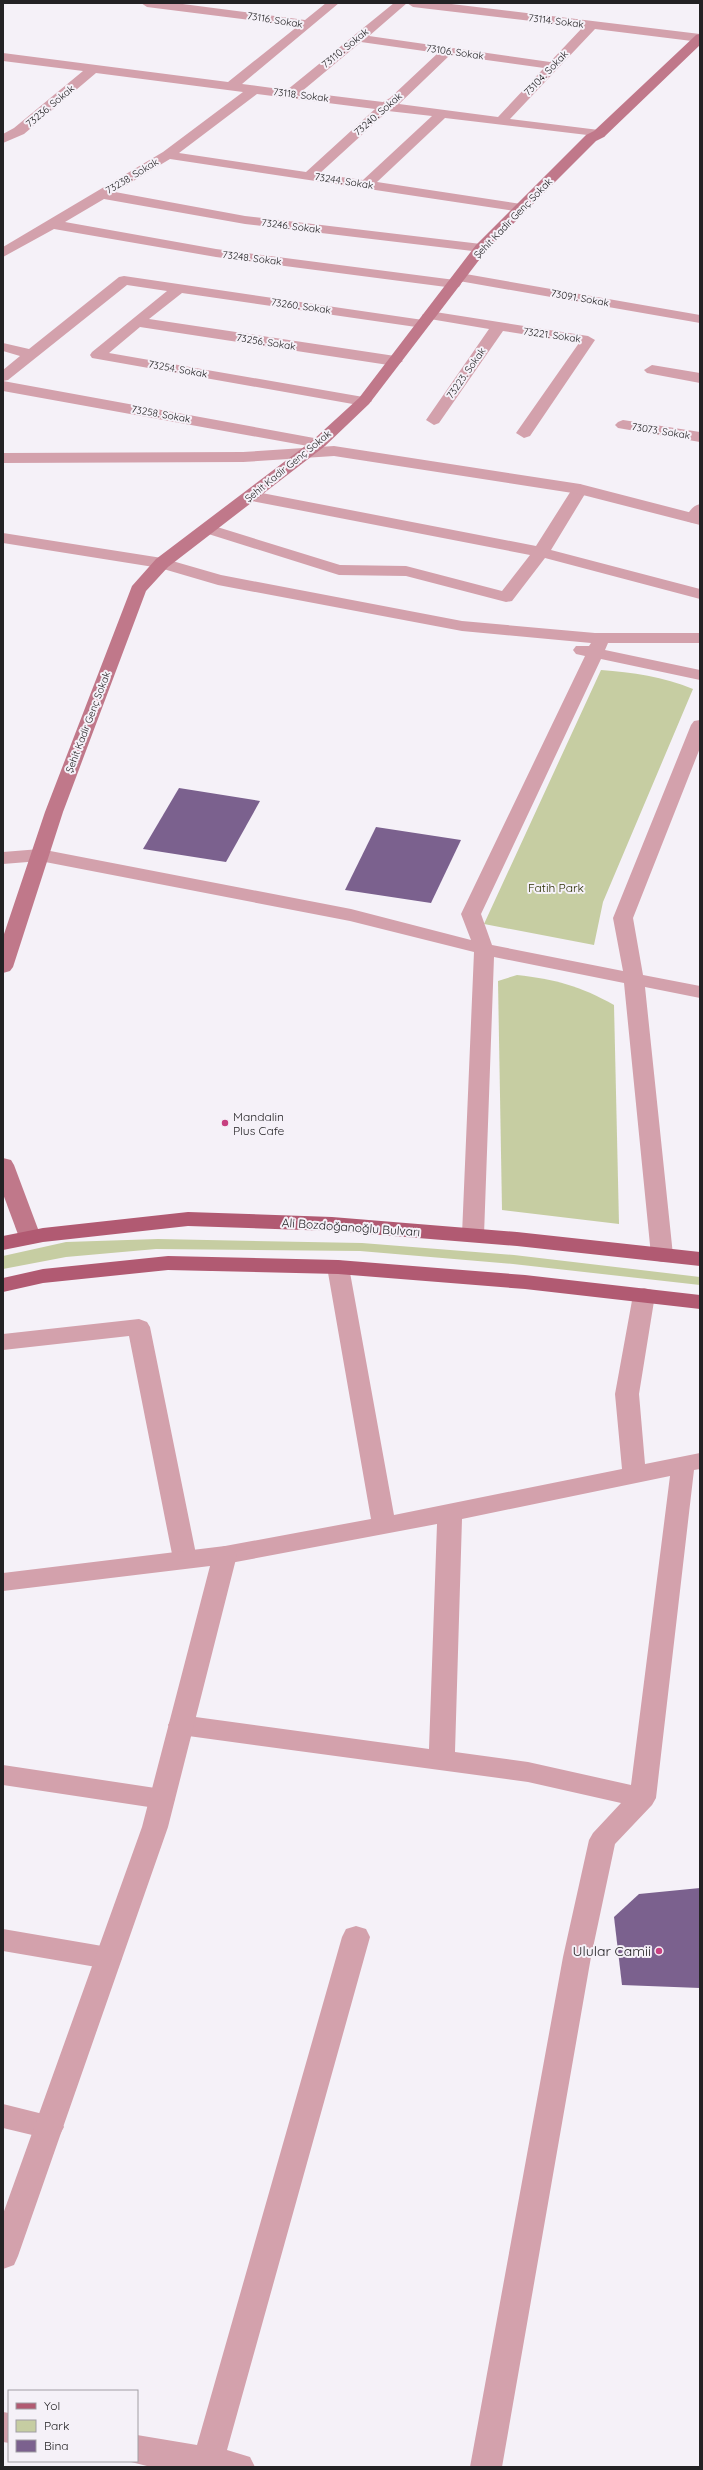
<svg xmlns="http://www.w3.org/2000/svg" width="703" height="2470" font-family="Quicksand,sans-serif">
  <style>
    .green { fill: #c6cda2 }
    .building { fill: #7b618e }
    .lines { fill: none; stroke-linecap: round; stroke-linejoin: round }
    .minor { fill: #d3a1ac; fill-rule: evenodd }
    .tertiary { fill: #d3a1ac; fill-rule: evenodd }
    .secondary { fill: #c0788a; fill-rule: evenodd }
    .primary { fill: #b15a72; fill-rule: evenodd }
    .poi-dot { fill: #c74080; stroke: #f5f1f8; stroke-width: 1.5 }
    .labels { text-anchor: middle; dominant-baseline: central; stroke-width: 4; stroke-linejoin: round; paint-order: stroke }
    .far-street-label { font-size: 10px; fill: #232224; stroke: #f5f1f8 }
    .park-label { font-size: 12px; fill: #2b3003; stroke: #f5f1f8 }
    .poi-label { font-size: 12px; fill: #232224; stroke: #f5f1f8; text-anchor: start }
    .street-label { font-size: 12px; fill: #232224; stroke: #f5f1f8 }
    .near-poi-label { font-size: 14px; fill: #232224; stroke: #f5f1f8; text-anchor: end }
  </style>
  <rect width="100%" height="100%" fill="#f5f1f8"/>
  <!-- green -->
  <g class="green">
    <path d="M601,670C632,672 664,677 693,689L603,902L594,945L484,924Z"/>
    <path d="M517,975C555,979 580,986 614,1005L619,1224L502,1210L498,981Z"/>
    <polygon points="158,1239 362,1243 514,1255 700,1277 700,1285 513,1264 360,1251 156,1249 66,1257 3,1269 3,1256 66,1242"/>
  </g>
  <!-- building -->
  <g class="building">
    <polygon points="179,788 260,801 226,862 143,849"/>
    <polygon points="376,827 461,840 431,903 345,890"/>
    <polygon points="700,1888 700,1988 622,1985 614,1917 639,1894"/>
  </g>
  <g class="lines">
    <!-- minor -->
    <g class="minor">
      <path d="M141,3H175L305,20L326,3H339L242,84L287,90L394,3H443L700,34V42L595,29L510,119L599,130L606,134L604,137L445,118L377,182L521,204L528,208L526,211L521,212L170,159L115,192L245,216L481,244L486,245L488,248L486,251L481,252L245,224L104,199L65,222L216,249L455,280L453,277L455,274L460,273L700,315V323L459,281L461,284L459,287L454,288L216,257L54,229L3,257V247L163,152L243,92L96,73L24,134L3,143V134L14,128L83,71L3,61V53L228,82L298,26L147,7ZM407,3L413,7L583,27L550,62L369,36ZM361,42L438,53L390,98L383,102L301,92ZM450,55L544,68L498,117L399,104ZM257,94L375,109L306,172L179,153ZM388,111L432,116L363,180L319,174Z"/>
      <polygon points="124,276 423,320 430,324 423,328 182,293 149,319 395,356 403,361 395,366 140,327 109,353 369,398 372,401 364,406 92,358 90,355 92,352 167,291 127,285 8,380 3,381 325,440 327,443 319,448 3,391 3,370 20,356 3,351 3,343 29,349 119,277"/>
      <polygon points="429,311 588,336 595,340 530,436 524,438 516,433 579,343 503,331 439,423 434,425 426,420 489,329 424,318 422,315"/>
      <polygon points="652,365 700,373 700,383 647,373 644,370"/>
      <polygon points="623,420 700,432 700,442 618,428 615,425 618,422"/>
      <polygon points="580,484 588,489 551,550 700,589 700,599 545,558 512,601 506,602 406,576 339,575 202,532 200,529 202,526 214,526 340,565 406,566 502,591 530,555 252,501 244,496 252,491 536,546 574,486"/>
      <path d="M700,504V520L693,523L687,521L685,518C689,512 692,506 700,504Z"/>
      <polygon points="3,533 162,558 221,575 462,621 595,633 700,633 700,643 608,643 605,650 700,670 700,680 601,659 481,914 492,945 623,971 613,918 691,725 694,721 700,720 700,748 633,918 643,975 700,986 700,998 645,987 673,1255 670,1260 662,1262 654,1260 651,1255 624,983 494,957 484,1235 481,1240 473,1242 465,1240 462,1235 474,952 350,921 40,861 3,864 3,852 40,849 351,909 471,940 461,914 585,656 576,654 573,650 576,646 589,646 591,643 462,631 218,585 160,568 3,543"/>
      <path d="M338,1260L346,1262L349,1267L394,1515L622,1469L615,1394L633,1295L636,1290L644,1288L652,1290L655,1295L639,1394L645,1464L700,1453V1469L694,1470L656,1798L652,1805L615,1844L591,1957L502,2467H470L563,1957L589,1840L593,1833L621,1803L528,1782L181,1735L172,1732L168,1725L172,1718L181,1715L429,1749L437,1524L225,1564L216,1561L213,1555L216,1549L225,1546L371,1519L327,1267L330,1262ZM670,1476L631,1785L528,1762L455,1752L462,1519Z"/>
      <polygon points="139,1319 147,1322 150,1327 197,1559 194,1565 185,1568 176,1565 173,1559 129,1336 3,1350 3,1334"/>
      <polygon points="3,1765 162,1789 171,1792 175,1799 171,1806 162,1809 3,1785"/>
      <polygon points="356,1926 366,1929 370,1937 227,2450 250,2457 255,2467 151,2467 127,2461 137,2461 137,2435 197,2445 342,1937 346,1929"/>
      <polygon points="3,1929 108,1947 118,1950 122,1958 118,1966 108,1969 3,1951"/>
      <polygon points="3,2104 59,2118 64,2127 59,2136 49,2139 3,2128"/>
      <polygon points="3,2412 9,2413 9,2443 3,2442"/>
    </g>
    <!-- tertiary -->
    <g class="tertiary">
      <polygon points="334,446 580,484 700,515 700,525 579,494 334,456 243,462 3,463 3,453 243,452"/>
      <polygon points="225,1546 234,1549 237,1555 168,1827 18,2256 14,2265 3,2269 3,2214 142,1827 210,1566 3,1591 3,1573"/>
    </g>
    <!-- secondary -->
    <g class="secondary">
      <polygon points="700,34 700,45 604,137 596,141 486,251 369,404 325,446 168,567 146,591 63,812 13,967 10,971 3,973 3,937 45,812 132,586 156,559 313,440 359,398 476,245 586,135 594,131 696,35"/>
      <polygon points="3,1158 11,1160 14,1165 41,1237 38,1242 30,1244 22,1242 19,1237 3,1194"/>
    </g>
    <!-- primary -->
    <g class="primary">
      <polygon points="188,1212 332,1217 517,1232 700,1252 700,1266 517,1246 332,1231 188,1226 43,1242 3,1250 3,1236 43,1228"/>
      <polygon points="168,1256 338,1260 525,1275 700,1295 700,1309 525,1289 338,1274 168,1270 43,1283 3,1292 3,1278 43,1269"/>
    </g>
  </g>
  <!-- markers -->
  <g class="poi-dot">
    <circle cx="225" cy="1123" r="4"/>
    <circle cx="659" cy="1951" r="4"/>
  </g>
  <g class="labels">
    <!-- far-street labels -->
    <g class="far-street-label">
      <text transform="translate(275 20) rotate(9)">73116. Sokak</text>
      <text transform="translate(556 21) rotate(7)">73114. Sokak</text>
      <text transform="translate(345 48) rotate(-39)">73110. Sokak</text>
      <text transform="translate(455 52) rotate(8)">73106. Sokak</text>
      <text transform="translate(546 73) rotate(-46)">73104. Sokak</text>
      <text transform="translate(301 95) rotate(7)">73118. Sokak</text>
      <text transform="translate(50 106) rotate(-40)">73236. Sokak</text>
      <text transform="translate(378 114) rotate(-41)">73240. Sokak</text>
      <text transform="translate(132 176) rotate(-31)">73238. Sokak</text>
      <text transform="translate(344 181) rotate(9)">73244. Sokak</text>
      <text transform="translate(513 218) rotate(-46)">Şehit Kadir Genç Sokak</text>
      <text transform="translate(291 226) rotate(7)">73246. Sokak</text>
      <text transform="translate(252 258) rotate(7)">73248. Sokak</text>
      <text transform="translate(580 298) rotate(10)">73091. Sokak</text>
      <text transform="translate(301 306) rotate(8)">73260. Sokak</text>
      <text transform="translate(552 335) rotate(8)">73221. Sokak</text>
      <text transform="translate(266 342) rotate(9)">73256. Sokak</text>
      <text transform="translate(178 369) rotate(10)">73254. Sokak</text>
      <text transform="translate(466 373) rotate(-55)">73223. Sokak</text>
      <text transform="translate(161 414) rotate(10)">73258. Sokak</text>
      <text transform="translate(661 431) rotate(9)">73073. Sokak</text>
      <text transform="translate(288 466) rotate(-39)">Şehit Kadir Genç Sokak</text>
      <text transform="translate(88 722) rotate(-69)">Şehit Kadir Genç Sokak</text>
    </g>
    <!-- park labels -->
    <g class="park-label">
      <text x="556" y="887">Fatih Park</text>
    </g>
    <!-- poi labels -->
    <g class="poi-label">
      <text x="233" y="1116">Mandalin<tspan x="233" dy="14">Plus Cafe</tspan></text>
    </g>
    <!-- street labels -->
    <g class="street-label">
      <text transform="translate(351 1227) rotate(4)">Ali Bozdoğanoğlu Bulvarı</text>
    </g>
    <!-- near-poi labels -->
    <g class="near-poi-label">
      <text x="651" y="1951">Ulular Camii</text>
    </g>
  </g>
  <!-- border -->
  <rect width="703" height="2470" fill="none" stroke="#232224" stroke-width="8"/>
  <!-- legend -->
  <rect x="8" y="2390" width="130" height="72" fill="#f5f1f8" stroke="#a19ea3"/>
  <rect x="16" y="2403" width="20" height="6" fill="#b15a72" stroke="#a19ea3"/>
  <text x="44" y="2410" font-size="12" fill="#232224">Yol</text>
  <rect x="16" y="2420" width="20" height="12" fill="#c6cda2" stroke="#a19ea3"/>
  <text x="44" y="2430" font-size="12" fill="#232224">Park</text>
  <rect x="16" y="2440" width="20" height="12" fill="#7b618e" stroke="#a19ea3"/>
  <text x="44" y="2450" font-size="12" fill="#232224">Bina</text>
</svg>
